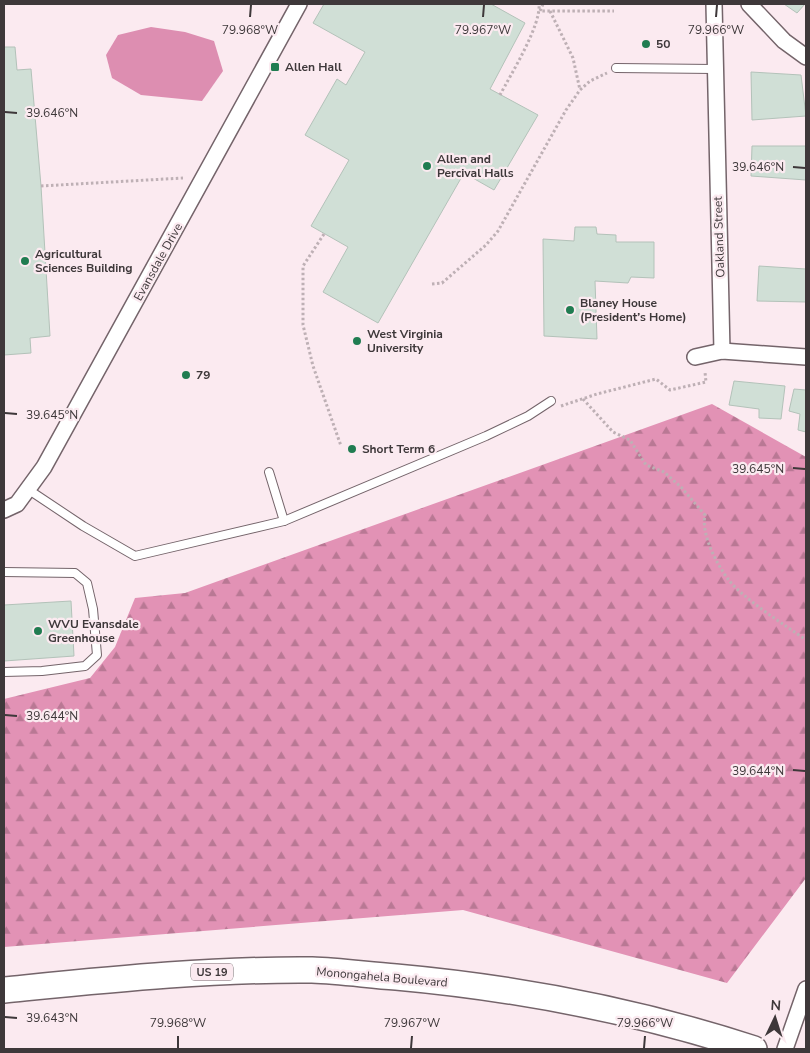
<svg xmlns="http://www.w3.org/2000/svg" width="810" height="1053" font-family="'Nunito Sans',sans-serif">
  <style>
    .forest { fill: url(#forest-firs) }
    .water { fill: #dd8eb1 }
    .building { fill: #d0dfd6; stroke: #b3c2b9 }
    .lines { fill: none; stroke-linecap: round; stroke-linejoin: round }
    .lane-casing { stroke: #74646a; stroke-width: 10 }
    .street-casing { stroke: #74646a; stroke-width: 18 }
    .primary-casing { stroke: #74646a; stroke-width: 28 }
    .path { stroke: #beb0b5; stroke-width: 3; stroke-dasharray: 2.5 2.5; stroke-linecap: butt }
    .lane { stroke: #fff; stroke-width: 8 }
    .street { stroke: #fff; stroke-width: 15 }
    .primary { stroke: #fff; stroke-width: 25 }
    .ticks { fill: none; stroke: #3e383a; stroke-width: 2 }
    .poi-dot { fill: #207c51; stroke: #fbeaf0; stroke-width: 2 }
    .labels { text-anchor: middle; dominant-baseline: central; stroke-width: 4.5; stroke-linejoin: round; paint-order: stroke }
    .shield { fill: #fbeaf0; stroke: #776d71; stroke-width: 1 }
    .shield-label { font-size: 11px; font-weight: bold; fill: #3e383a }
    .poi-label { font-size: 12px; font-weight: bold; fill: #3e383a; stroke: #fbeaf0; text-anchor: start }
    .street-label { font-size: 12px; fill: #3e383a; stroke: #fbeaf0 }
    .ticks-label { font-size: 12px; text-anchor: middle; fill: #3e383a; stroke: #fbeaf0; stroke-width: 4.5; stroke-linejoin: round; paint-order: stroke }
  </style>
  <defs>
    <pattern id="forest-firs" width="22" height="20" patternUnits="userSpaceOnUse" patternTransform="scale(1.25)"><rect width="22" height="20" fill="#e292b5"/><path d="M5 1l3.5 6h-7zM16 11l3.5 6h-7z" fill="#b97894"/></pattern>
  </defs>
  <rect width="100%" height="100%" fill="#fbeaf0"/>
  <!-- forest -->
  <polygon class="forest" points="712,404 806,457 806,878 727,983 463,910 4,947 4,699 90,678 115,647 135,598 185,593"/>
  <!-- water -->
  <polygon class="water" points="151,27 185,32 214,41 223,71 202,101 141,95 112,78 106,55 118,35"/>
  <!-- building -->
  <g class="building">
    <polygon points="324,4 491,4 525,23 490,89 538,115 494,190 464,173 378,323 323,292 348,247 311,226 349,160 305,135 337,79 346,85 365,52 313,23"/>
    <polygon points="784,4 805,4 797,13"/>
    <polygon points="4,47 15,47 17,70 31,69 41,186 50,336 30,338 31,353 4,355"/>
    <polygon points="751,72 801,75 806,116 752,120"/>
    <polygon points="752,146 806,146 806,180 751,176"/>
    <polygon points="575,227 596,227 597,234 616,235 616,242 654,242 654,278 631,277 628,283 595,281 597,339 544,336 543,239 574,241"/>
    <polygon points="759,266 806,269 806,302 757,301"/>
    <polygon points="734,381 785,386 781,419 759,418 759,409 729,405"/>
    <polygon points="794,389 806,390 806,432 798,430 800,414 789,411"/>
    <polygon points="71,601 74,656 4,661 4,605"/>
  </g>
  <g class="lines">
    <!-- lane casing -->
    <g class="lane-casing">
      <g id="lane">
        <polyline points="616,68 714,69"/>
        <polyline points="269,472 284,521"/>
        <polyline points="29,490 83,526 135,556 284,521 486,436 528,416 551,401"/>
        <polyline points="4,572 75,573 87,583 93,609 97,655 85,666 42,671 4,672"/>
      </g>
    </g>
    <!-- street casing -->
    <g class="street-casing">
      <g id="street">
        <polyline points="714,4 722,351"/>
        <polyline points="749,4 784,41 806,57"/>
        <polyline points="695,357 722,351 806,357"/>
        <polyline points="4,510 17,504 44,467 299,4"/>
        <polyline points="785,1049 806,989"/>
      </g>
    </g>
    <!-- primary casing -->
    <g class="primary-casing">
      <path id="primary" d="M4,990C106,980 209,969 312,970C340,971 368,975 396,977C517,988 638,1011 754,1049"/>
    </g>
    <!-- path -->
    <g class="path">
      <polyline points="543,4 540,11 614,11"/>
      <polyline points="550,11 573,58 580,90"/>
      <path d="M500,95C511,74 541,26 539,4"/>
      <polyline points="41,186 183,178"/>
      <polyline points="324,234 303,266 303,325 313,366 341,446"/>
      <polyline points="432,284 442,283 486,245 498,231 566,110 580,90 590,81 607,73"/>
      <path d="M583,399L613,432L630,440L646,465L664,472L681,487L705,515C701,534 716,563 728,579C742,598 785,625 806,640"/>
      <polyline points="561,406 597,394 656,379 670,390 706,382 705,372"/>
    </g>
    <!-- lane -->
    <use href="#lane" class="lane"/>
    <!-- street -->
    <use href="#street" class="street"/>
    <!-- primary -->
    <use href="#primary" class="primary"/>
  </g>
  <!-- ticks -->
  <path class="ticks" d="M250,17L251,5M483,17L484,5M716,17L717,5M5,112L17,113M793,167L805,168M5,413L17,414M793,468L805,469M5,715L17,716M793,770L805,771M5,1017L17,1018M178,1048V1036M411,1048L412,1036M644,1048L645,1036"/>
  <!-- markers -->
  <g class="poi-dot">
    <circle cx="646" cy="44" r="5"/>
    <rect x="270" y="62" width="10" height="10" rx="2.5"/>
    <circle cx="427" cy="166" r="5"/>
    <circle cx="25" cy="261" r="5"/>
    <circle cx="570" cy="310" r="5"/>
    <circle cx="357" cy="341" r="5"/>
    <circle cx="186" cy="375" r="5"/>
    <circle cx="352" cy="449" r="5"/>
    <circle cx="38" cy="631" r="5"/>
  </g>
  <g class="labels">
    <!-- shield labels -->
    <rect class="shield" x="191" y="963.5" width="42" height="17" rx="4"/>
    <g class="shield-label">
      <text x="212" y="972">US 19</text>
    </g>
    <!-- poi labels -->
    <g class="poi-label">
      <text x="656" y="44">50</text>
      <text x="285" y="67">Allen Hall</text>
      <text x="437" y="159">Allen and<tspan x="437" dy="14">Percival Halls</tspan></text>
      <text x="35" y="254">Agricultural<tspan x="35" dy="14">Sciences Building</tspan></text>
      <text x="580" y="303">Blaney House<tspan x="580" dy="14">(President’s Home)</tspan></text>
      <text x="367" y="334">West Virginia<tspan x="367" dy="14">University</tspan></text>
      <text x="196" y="375">79</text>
      <text x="362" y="449">Short Term 6</text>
      <text x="48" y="624">WVU Evansdale<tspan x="48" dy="14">Greenhouse</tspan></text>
    </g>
    <!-- street labels -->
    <g class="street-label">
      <text transform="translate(719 237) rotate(-92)">Oakland Street</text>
      <text transform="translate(158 262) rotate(-61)">Evansdale Drive</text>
      <text transform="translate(382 977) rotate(5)">Monongahela Boulevard</text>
    </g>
  </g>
  <g class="ticks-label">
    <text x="250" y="34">79.968°W</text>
    <text x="483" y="34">79.967°W</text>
    <text x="716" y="34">79.966°W</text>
    <text x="52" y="117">39.646°N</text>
    <text x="758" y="171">39.646°N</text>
    <text x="52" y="419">39.645°N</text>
    <text x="758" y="473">39.645°N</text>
    <text x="52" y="720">39.644°N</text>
    <text x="758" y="775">39.644°N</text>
    <text x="52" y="1022">39.643°N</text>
    <text x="178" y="1027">79.968°W</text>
    <text x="412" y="1027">79.967°W</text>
    <text x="645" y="1027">79.966°W</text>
  </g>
  <!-- border -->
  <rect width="810" height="1053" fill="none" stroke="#3e383a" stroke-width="10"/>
  <!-- north arrow -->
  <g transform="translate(775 1018) rotate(4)" stroke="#fbeaf0" stroke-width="4" paint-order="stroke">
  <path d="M0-4L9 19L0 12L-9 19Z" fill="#3e383a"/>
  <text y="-8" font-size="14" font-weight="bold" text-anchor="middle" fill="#3e383a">N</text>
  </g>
</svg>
